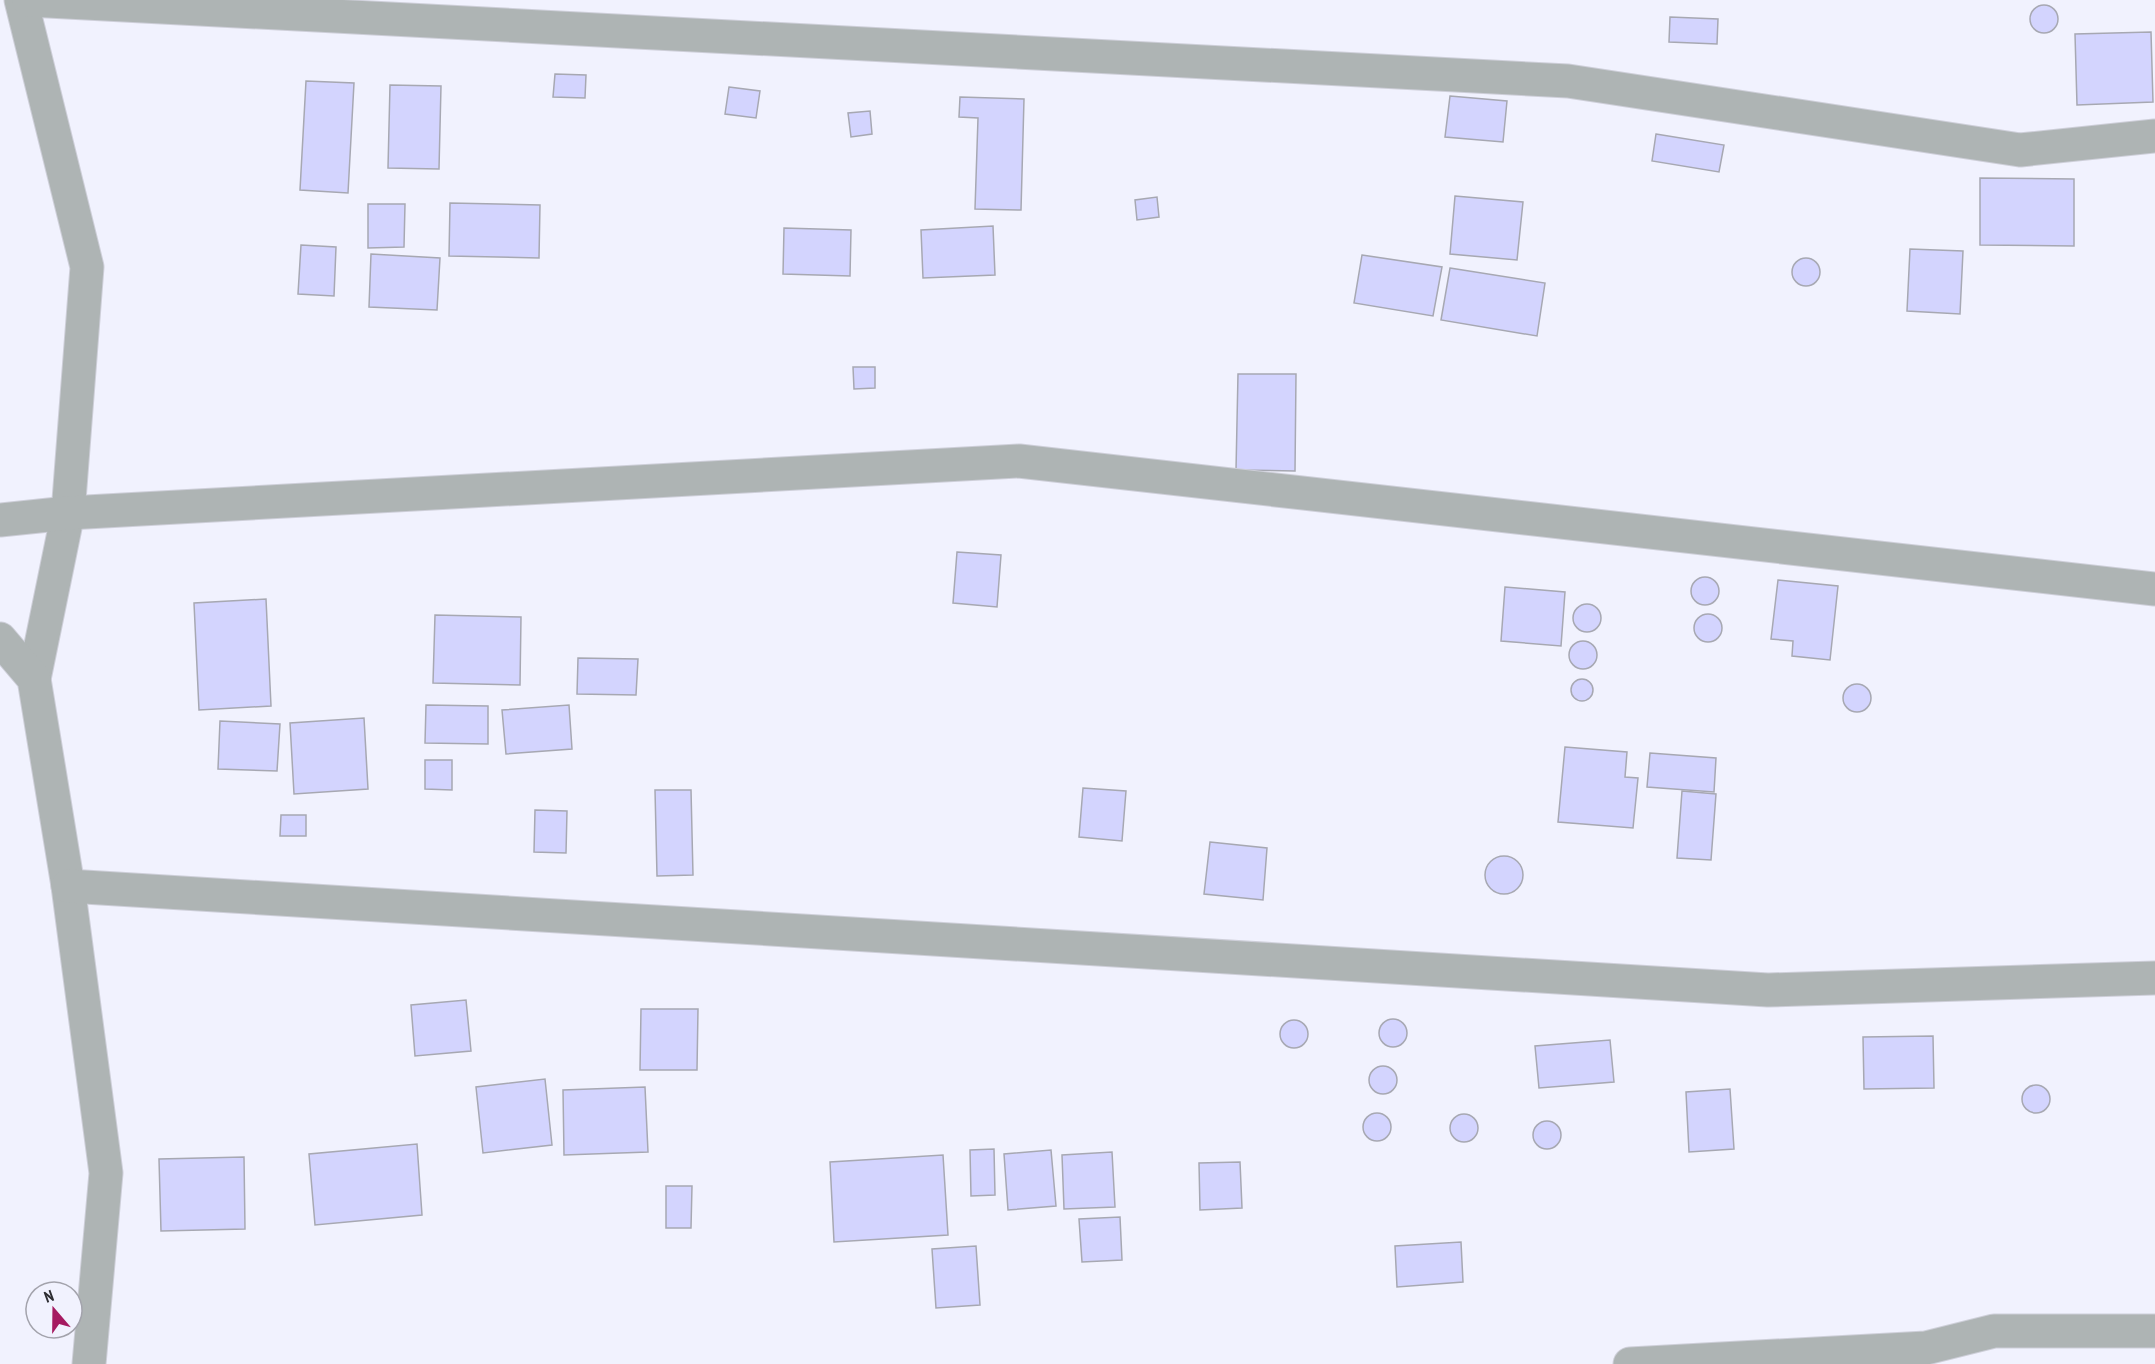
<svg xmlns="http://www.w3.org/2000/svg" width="2155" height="1364" font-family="'PT Sans Narrow',sans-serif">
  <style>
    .building { fill: #d3d4fe; stroke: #a7a8b2; stroke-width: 1.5 }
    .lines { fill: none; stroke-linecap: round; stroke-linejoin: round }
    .street-casing { stroke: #cecfd9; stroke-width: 35 }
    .street { stroke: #aeb4b4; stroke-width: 33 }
  </style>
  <rect width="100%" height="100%" fill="#f1f2fe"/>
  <!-- building -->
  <g class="building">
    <circle cx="2044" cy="19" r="14"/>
    <polygon points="1670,17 1718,19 1717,44 1669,42"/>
    <polygon points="2151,32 2153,102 2077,105 2075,34"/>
    <polygon points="555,74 586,75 585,98 553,97"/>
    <polygon points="306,81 354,83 348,193 300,190"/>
    <polygon points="390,85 441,86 439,169 388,168"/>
    <polygon points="729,87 760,91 756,118 725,114"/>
    <polygon points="1450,96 1507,101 1503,142 1445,137"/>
    <polygon points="960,97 1024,99 1021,210 975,209 978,118 959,117"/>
    <polygon points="870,111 872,134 851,137 848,113"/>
    <polygon points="1656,134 1724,145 1719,172 1652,161"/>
    <polygon points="1980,178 2074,179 2074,246 1980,245"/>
    <polygon points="1455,196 1523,202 1517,260 1450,254"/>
    <polygon points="1157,197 1159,217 1137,220 1135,200"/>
    <polygon points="450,203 540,205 539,258 449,256"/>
    <polygon points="368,204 405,204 404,247 368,248"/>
    <polygon points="993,226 995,275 923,278 921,230"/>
    <polygon points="784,228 851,230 850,276 783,274"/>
    <polygon points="301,245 336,247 334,296 298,294"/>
    <polygon points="1910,249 1963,251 1960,314 1907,311"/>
    <polygon points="371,254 440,258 437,310 369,307"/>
    <polygon points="1362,255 1442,267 1433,316 1354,303"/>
    <circle cx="1806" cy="272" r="14"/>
    <polygon points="1450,268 1545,283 1537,336 1441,320"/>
    <polygon points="853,367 875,367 875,388 854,389"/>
    <polygon points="1238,374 1296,374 1295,471 1236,470"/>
    <polygon points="957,552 1001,555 997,607 953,603"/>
    <circle cx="1705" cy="591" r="14"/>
    <polygon points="1778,580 1838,586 1830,660 1792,656 1793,641 1771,639"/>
    <polygon points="1505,587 1565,592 1561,646 1501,641"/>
    <polygon points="266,599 271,706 199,710 194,603"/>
    <circle cx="1587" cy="618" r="14"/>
    <circle cx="1708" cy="628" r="14"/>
    <polygon points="435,615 521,617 520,685 433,683"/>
    <circle cx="1583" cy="655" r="14"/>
    <polygon points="578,658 638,659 636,695 577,694"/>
    <circle cx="1582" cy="690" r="11"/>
    <circle cx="1857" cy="698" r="14"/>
    <polygon points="426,705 488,706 488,744 425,743"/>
    <polygon points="569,705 572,749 506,754 502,710"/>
    <polygon points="364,718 368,789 294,794 290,723"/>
    <polygon points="220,721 280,724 277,771 218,769"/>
    <polygon points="1565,747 1627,752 1625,777 1638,778 1633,828 1558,822"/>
    <polygon points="1650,753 1716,758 1714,792 1647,787"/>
    <polygon points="425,760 452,760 452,790 425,789"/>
    <polygon points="1083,788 1126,791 1122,841 1079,837"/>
    <polygon points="655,790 691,790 693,875 657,876"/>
    <polygon points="1682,791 1716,794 1711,860 1677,858"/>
    <polygon points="535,810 567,811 566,853 534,852"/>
    <polygon points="281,815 306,815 306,836 280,836"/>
    <polygon points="1210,842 1267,848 1263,900 1204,894"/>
    <circle cx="1504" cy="875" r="19"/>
    <polygon points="466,1000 471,1051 415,1056 411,1005"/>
    <polygon points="641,1009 698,1009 697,1070 640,1070"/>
    <circle cx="1393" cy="1033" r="14"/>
    <circle cx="1294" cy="1034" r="14"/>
    <polygon points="1933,1036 1934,1088 1864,1089 1863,1037"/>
    <polygon points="1610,1040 1614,1082 1539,1088 1535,1046"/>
    <circle cx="1383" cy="1080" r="14"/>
    <polygon points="545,1079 552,1145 483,1153 476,1087"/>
    <circle cx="2036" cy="1099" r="14"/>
    <polygon points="645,1087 648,1152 564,1155 563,1090"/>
    <polygon points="1730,1089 1734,1149 1689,1152 1686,1092"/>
    <circle cx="1377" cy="1127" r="14"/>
    <circle cx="1464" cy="1128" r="14"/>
    <circle cx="1547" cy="1135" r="14"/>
    <polygon points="417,1144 422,1215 315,1225 309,1154"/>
    <polygon points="994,1149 995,1195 971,1196 970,1150"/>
    <polygon points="1051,1150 1056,1206 1008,1210 1004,1154"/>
    <polygon points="1112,1152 1115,1207 1064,1209 1062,1155"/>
    <polygon points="943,1155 948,1235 834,1242 830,1162"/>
    <polygon points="244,1157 245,1229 161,1231 159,1159"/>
    <polygon points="1240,1162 1242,1208 1200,1210 1199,1163"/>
    <polygon points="666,1186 692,1186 691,1228 666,1228"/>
    <polygon points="1120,1217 1122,1260 1082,1262 1079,1219"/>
    <polygon points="1461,1242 1463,1282 1397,1287 1395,1246"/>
    <polygon points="976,1246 980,1305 936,1308 932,1249"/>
  </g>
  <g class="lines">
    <!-- street casing -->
    <g class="street-casing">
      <g id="street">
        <polyline points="21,0 87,267 68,513 34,679"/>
        <polyline points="29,0 1568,81 2020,150 2155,136"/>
        <polyline points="0,520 68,513 1019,461 2155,589"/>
        <polyline points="0,639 34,679 68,886 106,1173 89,1364"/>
        <polyline points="68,886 1768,990 2155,978"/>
        <polyline points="1630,1364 1926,1348 1994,1331 2155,1331"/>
      </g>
    </g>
    <!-- street -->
    <use href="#street" class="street"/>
  </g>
  <!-- north arrow -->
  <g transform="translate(54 1310) rotate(340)"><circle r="28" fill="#f1f2fe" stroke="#a3a3ac" stroke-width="1.5"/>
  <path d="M0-4.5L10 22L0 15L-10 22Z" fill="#a51a61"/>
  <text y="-9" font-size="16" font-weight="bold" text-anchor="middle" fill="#2d2d32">N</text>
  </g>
</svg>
